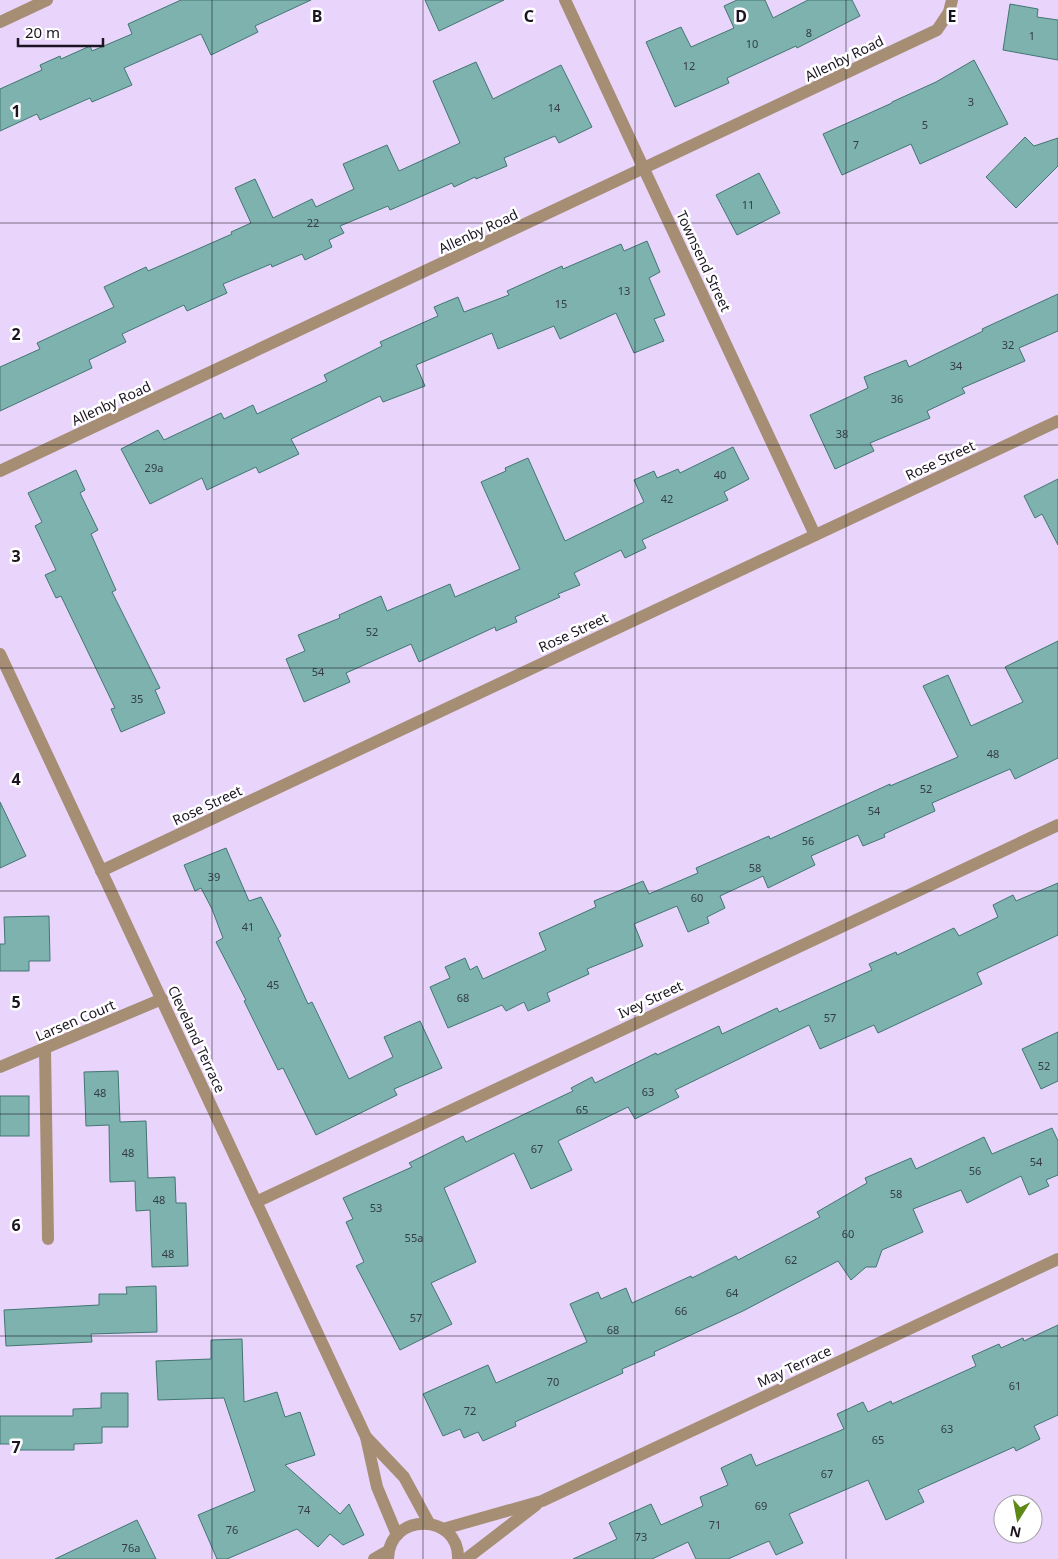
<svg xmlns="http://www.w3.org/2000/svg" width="1058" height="1559" font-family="'Noto Sans',sans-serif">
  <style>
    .building { fill: #7db2ae; stroke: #427672 }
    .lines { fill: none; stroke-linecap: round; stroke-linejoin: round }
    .service { stroke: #a58e74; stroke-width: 12 }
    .minor { stroke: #a58e74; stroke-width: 12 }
    .tertiary { stroke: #a58e74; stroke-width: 12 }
    .grid { fill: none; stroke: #1c1422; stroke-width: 1; stroke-opacity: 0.55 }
    .labels { text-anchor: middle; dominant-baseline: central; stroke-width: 5; stroke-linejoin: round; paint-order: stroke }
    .number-label { font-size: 11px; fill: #343c45 }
    .street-label { font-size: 14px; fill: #1c1422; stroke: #fff }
    .grid-label { font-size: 16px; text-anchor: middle; font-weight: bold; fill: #1c1422; stroke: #fff; stroke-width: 5; stroke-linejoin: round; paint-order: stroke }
  </style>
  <rect width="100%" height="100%" fill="#e9d4fb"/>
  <!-- building -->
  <g class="building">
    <polygon points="181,0 311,0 255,26 258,32 211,55 201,34 124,68 132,85 92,102 90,98 40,120 37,114 0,131 0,89 42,70 40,65 60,56 61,59 90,46 92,51 132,34 128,24"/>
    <polygon points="425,0 504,0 439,31"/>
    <polygon points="737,0 765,0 773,18 808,0 852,0 860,16 797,48 796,46 727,78 729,83 675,107 646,42 681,27 691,47 734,28 724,6"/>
    <polygon points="1010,4 1038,9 1037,17 1058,20 1058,60 1003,50"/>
    <polygon points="974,60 1008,124 920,164 911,144 842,175 823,134 892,103 892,102 936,82"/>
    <polygon points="476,62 493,99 561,65 592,127 559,143 555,136 504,158 507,166 476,179 475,177 454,187 452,183 390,210 388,206 340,226 344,233 329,240 332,247 305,260 302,254 272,267 271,264 223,284 227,293 187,311 184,305 122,334 126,342 89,360 92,368 0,411 0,367 40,349 37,343 114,307 104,287 146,267 148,271 232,234 231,232 251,223 235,188 255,179 273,218 312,199 316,207 354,189 343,164 387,145 399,171 460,143 433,81"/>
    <polygon points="1025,137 1034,146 1058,138 1058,166 1016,208 986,177"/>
    <polygon points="759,173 780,213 737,235 716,195"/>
    <polygon points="647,241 660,272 649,278 665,315 654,319 664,341 634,353 616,313 560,339 554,326 498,349 492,333 416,365 425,386 383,402 380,396 291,439 299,454 259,473 256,467 207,490 202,478 150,504 121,449 158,430 164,440 221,413 224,419 253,405 257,414 327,381 324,375 382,346 380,342 438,316 434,307 458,297 464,312 509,295 507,291 562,266 563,269 621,244 624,251"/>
    <polygon points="1058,294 1058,331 1019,348 1025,361 962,388 965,393 927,411 930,418 870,443 874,451 835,469 810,415 868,388 864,377 906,360 909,367 983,331 982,329"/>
    <polygon points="733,447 749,479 724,492 728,500 642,540 646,548 625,558 621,550 574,573 580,585 558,594 560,597 515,617 517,622 496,631 495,627 419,662 411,644 346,673 350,682 304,702 286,659 305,651 298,635 340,618 339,615 381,596 387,611 450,584 455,597 520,569 481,482 506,471 505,468 528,458 565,541 644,502 634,480 654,471 657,478 678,469 680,473"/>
    <polygon points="76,470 85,490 80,493 98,530 91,534 116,590 112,592 160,688 155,690 165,713 121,732 111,709 115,708 61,596 56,598 45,575 56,570 35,526 42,522 28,493"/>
    <polygon points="1058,479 1058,545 1042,514 1035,518 1024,496"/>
    <polygon points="1058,641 1058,758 1015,779 1010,769 932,803 935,811 884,834 885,837 863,846 858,835 811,856 815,865 768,888 763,876 720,896 725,908 707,917 709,923 688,932 677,906 634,924 643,946 587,969 589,974 547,993 550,1001 528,1011 524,1002 506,1011 502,1005 448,1028 430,987 450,978 445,967 465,958 470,970 477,966 483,979 546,950 539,933 596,907 594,901 643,881 649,894 698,873 696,868 769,836 770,839 890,784 890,786 958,757 923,686 948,675 971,726 1023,702 1005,667"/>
    <polygon points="0,802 26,856 0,868"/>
    <polygon points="226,848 249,901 261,897 281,936 278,938 308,1004 312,1002 349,1079 393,1057 384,1037 420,1021 442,1068 394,1089 397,1095 316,1135 283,1068 278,1070 244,1001 246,1000 216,942 223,938 212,909 201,888 195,891 184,865"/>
    <polygon points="1058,883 1058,935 977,973 982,984 878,1033 874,1025 820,1049 809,1025 675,1090 679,1097 635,1119 628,1107 558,1141 572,1170 531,1189 514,1153 444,1188 476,1262 431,1283 452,1324 400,1350 356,1266 364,1262 346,1222 353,1219 343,1198 412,1167 409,1163 463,1136 466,1142 573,1091 571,1088 592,1077 595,1083 656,1053 657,1055 719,1026 722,1034 777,1008 779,1012 872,970 869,964 896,952 897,955 954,928 959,936 998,917 993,905 1013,895 1016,901"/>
    <polygon points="49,916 50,961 29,961 29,971 0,971 0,944 5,944 4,917"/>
    <polygon points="1058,1032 1058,1081 1041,1089 1022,1049"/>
    <polygon points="118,1071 120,1122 146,1121 148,1178 175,1177 176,1203 186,1203 188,1266 152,1267 150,1210 136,1211 135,1181 110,1182 109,1125 86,1126 84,1072"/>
    <rect x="0" y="1096" width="29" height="40"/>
    <polygon points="1052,1128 1058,1141 1058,1175 1046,1180 1049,1186 1029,1195 1021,1176 967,1203 961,1190 913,1209 923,1232 882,1250 876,1267 866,1267 851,1280 838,1261 743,1311 654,1352 655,1355 622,1369 623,1373 515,1422 516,1426 483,1441 478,1432 464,1438 460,1429 443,1436 423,1394 488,1365 496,1383 587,1342 570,1304 598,1292 601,1299 626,1288 632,1303 691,1276 692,1278 736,1256 738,1260 820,1217 817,1212 867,1183 865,1178 911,1158 916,1169 984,1137 992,1154"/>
    <polygon points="156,1286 157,1332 91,1334 92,1342 6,1346 4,1310 99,1305 99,1294 127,1294 126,1287"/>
    <polygon points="1058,1325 1058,1415 1034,1426 1040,1439 1016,1451 1014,1447 918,1490 924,1502 886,1520 868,1480 789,1514 803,1543 776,1555 769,1541 728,1559 696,1559 688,1542 652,1559 573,1559 617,1539 609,1523 651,1504 661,1525 703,1506 700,1497 728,1485 721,1468 751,1454 756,1466 844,1429 837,1414 863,1402 868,1412 891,1401 892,1404 976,1366 972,1356 999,1344 1001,1348 1023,1338 1024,1341"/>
    <polygon points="242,1339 244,1402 277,1392 285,1417 300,1412 315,1455 285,1465 340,1514 349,1504 364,1535 343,1545 330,1534 318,1547 297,1529 227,1559 217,1559 198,1515 255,1491 224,1398 158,1400 156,1361 211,1359 211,1340"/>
    <polygon points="101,1393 128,1393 128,1427 102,1427 102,1443 74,1444 74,1450 16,1450 17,1444 0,1444 0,1416 73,1416 73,1409 101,1408"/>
    <polygon points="137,1520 156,1559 55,1559"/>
  </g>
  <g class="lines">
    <!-- service -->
    <polyline class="service" points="45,1049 48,1239"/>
    <!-- minor -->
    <g class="minor">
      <polyline points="565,0 815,535"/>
      <polyline points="0,22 47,0"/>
      <polyline points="0,471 937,30 949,12 952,0"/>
      <polyline points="0,654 366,1437 377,1487 397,1535"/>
      <polyline points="101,871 1058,421"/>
      <polyline points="0,1067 162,999"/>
      <polyline points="256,1202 1058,825"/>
      <polyline points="366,1437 404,1477 429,1523"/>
    </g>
    <!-- tertiary -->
    <g class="tertiary">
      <polyline points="443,1529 542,1501 1058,1259"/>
      <polyline points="374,1559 388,1551"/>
      <path d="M388,1559C389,1511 460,1513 458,1559"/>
      <polyline points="466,1559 536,1505"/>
    </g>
  </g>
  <!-- grid -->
  <path class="grid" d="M212,0V1559M423,0V1559M635,0V1559M846,0V1559M0,223H1058M0,445H1058M0,668H1058M0,891H1058M0,1114H1058M0,1336H1058"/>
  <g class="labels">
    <!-- number labels -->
    <g class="number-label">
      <text x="809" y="32">8</text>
      <text x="1032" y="35">1</text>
      <text x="752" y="43">10</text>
      <text x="689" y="65">12</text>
      <text x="971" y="101">3</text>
      <text x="554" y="107">14</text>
      <text x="925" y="124">5</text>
      <text x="856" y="144">7</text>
      <text x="748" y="204">11</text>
      <text x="313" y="222">22</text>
      <text x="624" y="290">13</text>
      <text x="561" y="303">15</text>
      <text x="1008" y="344">32</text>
      <text x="956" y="365">34</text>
      <text x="897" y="398">36</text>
      <text x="842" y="433">38</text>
      <text x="154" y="467">29a</text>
      <text x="720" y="474">40</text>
      <text x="667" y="498">42</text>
      <text x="372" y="631">52</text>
      <text x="318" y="671">54</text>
      <text x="137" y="698">35</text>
      <text x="993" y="753">48</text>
      <text x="926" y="788">52</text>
      <text x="874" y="810">54</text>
      <text x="808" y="840">56</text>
      <text x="755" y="867">58</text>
      <text x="214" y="876">39</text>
      <text x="697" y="897">60</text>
      <text x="248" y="926">41</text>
      <text x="273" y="984">45</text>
      <text x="463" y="997">68</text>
      <text x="830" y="1017">57</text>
      <text x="1044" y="1065">52</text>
      <text x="648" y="1091">63</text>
      <text x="100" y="1092">48</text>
      <text x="582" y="1109">65</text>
      <text x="537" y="1148">67</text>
      <text x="128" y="1152">48</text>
      <text x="1036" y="1161">54</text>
      <text x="975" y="1170">56</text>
      <text x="896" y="1193">58</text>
      <text x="159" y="1199">48</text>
      <text x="376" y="1207">53</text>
      <text x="848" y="1233">60</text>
      <text x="414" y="1237">55a</text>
      <text x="168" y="1253">48</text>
      <text x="791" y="1259">62</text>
      <text x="732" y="1292">64</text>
      <text x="681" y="1310">66</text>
      <text x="416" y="1317">57</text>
      <text x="613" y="1329">68</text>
      <text x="553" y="1381">70</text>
      <text x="1015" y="1385">61</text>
      <text x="470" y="1410">72</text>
      <text x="947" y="1428">63</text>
      <text x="878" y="1439">65</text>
      <text x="827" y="1473">67</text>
      <text x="761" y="1505">69</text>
      <text x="304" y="1509">74</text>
      <text x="715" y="1524">71</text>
      <text x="232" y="1529">76</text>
      <text x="641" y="1536">73</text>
      <text x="131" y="1547">76a</text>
    </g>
    <!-- street labels -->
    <g class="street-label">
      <text transform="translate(844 58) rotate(-26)">Allenby Road</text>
      <text transform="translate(478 231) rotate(-25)">Allenby Road</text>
      <text transform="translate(704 261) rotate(65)">Townsend Street</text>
      <text transform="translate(111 403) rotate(-25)">Allenby Road</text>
      <text transform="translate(940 460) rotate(-25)">Rose Street</text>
      <text transform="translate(573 632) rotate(-25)">Rose Street</text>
      <text transform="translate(207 805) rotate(-25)">Rose Street</text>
      <text transform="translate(650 999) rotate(-25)">Ivey Street</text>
      <text transform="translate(75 1020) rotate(-23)">Larsen Court</text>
      <text transform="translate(197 1039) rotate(65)">Cleveland Terrace</text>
      <text transform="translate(794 1366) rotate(-25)">May Terrace</text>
    </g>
  </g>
  <g class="grid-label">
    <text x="317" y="22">B</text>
    <text x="529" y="22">C</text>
    <text x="741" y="22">D</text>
    <text x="952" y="22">E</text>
    <text x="16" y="117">1</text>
    <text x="16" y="340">2</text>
    <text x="16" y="562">3</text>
    <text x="16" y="785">4</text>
    <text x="16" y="1008">5</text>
    <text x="16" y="1231">6</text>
    <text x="16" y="1453">7</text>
  </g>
  <!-- north arrow -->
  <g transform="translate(1018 1519) rotate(191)"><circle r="24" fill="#ffffff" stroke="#a4a1a7"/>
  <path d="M0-4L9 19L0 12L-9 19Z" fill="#5e8918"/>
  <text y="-8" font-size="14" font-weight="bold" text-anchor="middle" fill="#1c1422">N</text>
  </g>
  <!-- scale -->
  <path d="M18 38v8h85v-8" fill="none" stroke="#1c1422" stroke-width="2.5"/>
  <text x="25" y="38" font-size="15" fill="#1c1422" stroke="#ffffff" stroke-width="4" paint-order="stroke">20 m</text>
</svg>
